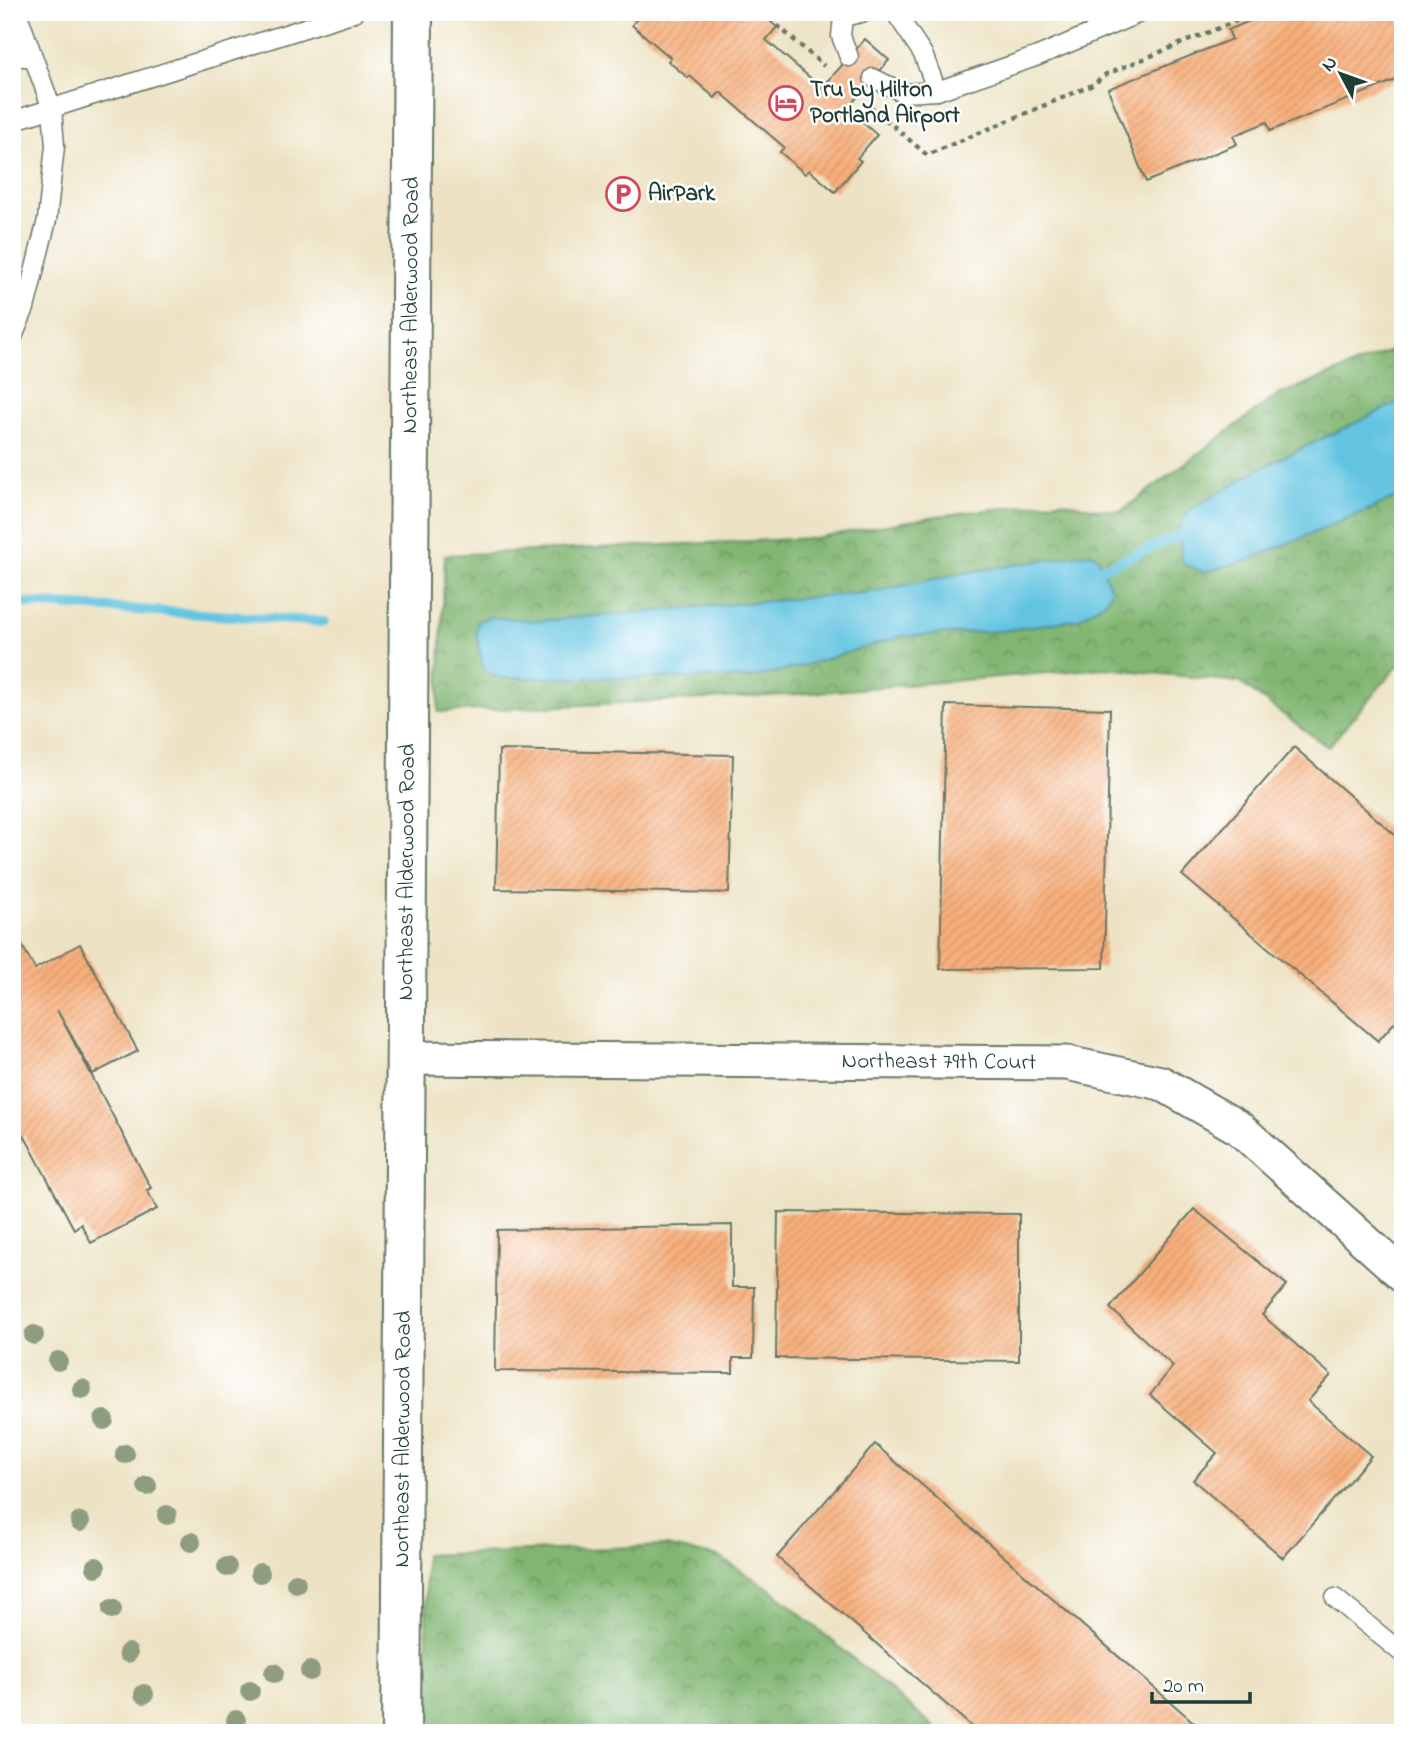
<svg xmlns="http://www.w3.org/2000/svg" width="1415" height="1745" font-family="'Indie Flower',sans-serif">
  <style>
    .forest { fill: url(#forest-crowns); stroke: #507a53; stroke-width: 2 }
    .water { fill: #63c4e1; stroke: #41808a; stroke-width: 2 }
    .lines { fill: none; stroke-linecap: round; stroke-linejoin: round }
    .stream { stroke: #63c4e1; stroke-width: 10 }
    .building { fill: url(#building-hatch) }
    .service-casing { stroke: #677766; stroke-width: 21 }
    .minor-casing { stroke: #677766; stroke-width: 37 }
    .secondary-casing { stroke: #677766; stroke-width: 42 }
    .path { stroke: #677766; stroke-width: 4.5; stroke-dasharray: 5 5; stroke-linecap: butt }
    .service { stroke: #fff; stroke-width: 18 }
    .minor { stroke: #fff; stroke-width: 33 }
    .secondary { stroke: #fff; stroke-width: 38 }
    .tree { fill: #8e9d80 }
    .labels { text-anchor: middle; dominant-baseline: central; stroke-width: 5; stroke-linejoin: round; paint-order: stroke }
    .poi-label { font-size: 23px; font-weight: bold; fill: #1f3d34; stroke: #fff; text-anchor: start }
    .street-label { font-size: 23px; fill: #1f3d34; stroke: #fff }
  </style>
  <defs>
    <pattern id="forest-crowns" width="20" height="18" patternUnits="userSpaceOnUse" patternTransform="scale(1.75)"><rect width="20" height="18" fill="#81b672"/><path d="M2 6a3 3 0 1 1 6 0M12 15a3 3 0 1 1 6 0" fill="none" stroke="#69955e"/></pattern>
    <pattern id="building-hatch" width="6" height="6" patternUnits="userSpaceOnUse" patternTransform="scale(1.75)"><rect width="6" height="6" fill="#f8af7b"/><path d="M-1 1l2-2M0 6l6-6M5 7l2-2" fill="none" stroke="#d4976b"/></pattern>
  </defs>
  <rect width="100%" height="100%" fill="#fff"/>
  <filter id="ink" filterUnits="userSpaceOnUse"><feTurbulence type="fractalNoise" baseFrequency=".0143" numOctaves="2"/><feDisplacementMap in="SourceGraphic" scale="14" xChannelSelector="R" yChannelSelector="G"/><feConvolveMatrix kernelMatrix="1 2 1 2 8 2 1 2 1" color-interpolation-filters="sRGB"/></filter>
  <filter id="wash" filterUnits="userSpaceOnUse"><feTurbulence type="fractalNoise" baseFrequency=".00686" numOctaves="4" result="noise"/><feDisplacementMap in="SourceGraphic" scale="28" xChannelSelector="R" yChannelSelector="G"/><feGaussianBlur stdDeviation="1.57" result="paint"/><feColorMatrix in="noise" values="0 0 0 0 0 0 0 0 0 0 0 0 0 0 0 0 0 1.4 0 .05"/><feComposite in="paint" operator="in"/></filter>
  <g filter="url(#wash)">
    <rect width="100%" height="100%" fill="#ede3c4"/>
    <!-- forest -->
    <g class="forest">
      <polygon points="1403,346 1403,660 1328,747 1239,682 1105,668 787,695 438,712 445,555 814,538 937,516 1060,501 1098,509 1121,511 1276,396"/>
      <polygon points="666,1546 719,1557 772,1590 941,1733 429,1733 425,1555"/>
    </g>
    <!-- water -->
    <g class="water">
      <polygon points="1403,400 1403,495 1251,559 1205,572 1185,565 1181,559 1180,525 1190,510 1263,467"/>
      <polygon points="1090,553 1098,557 1111,590 1106,601 1078,619 1002,631 903,636 799,667 751,678 500,678 489,674 483,668 476,630 479,621 491,617 540,621 872,592 968,572"/>
    </g>
    <g class="lines">
      <!-- stream -->
      <g class="stream">
        <polyline points="1091,571 1103,568 1191,531"/>
        <polyline points="12,602 324,622"/>
      </g>
    </g>
    <g id="blocks">
      <!-- building -->
      <g class="building">
        <polygon points="626,12 759,12 777,27 766,40 822,88 865,39 889,60 847,109 877,135 857,158 861,161 835,192 809,170 805,174 780,152 784,147 720,92 715,98 690,76 688,78 668,61 671,58 632,25 636,20"/>
        <polygon points="1271,12 1403,12 1403,77 1270,131 1267,122 1233,136 1237,144 1146,182 1108,89 1232,39 1228,30"/>
        <polygon points="946,705 1110,709 1104,968 940,969"/>
        <polygon points="1294,747 1403,842 1403,1013 1378,1041 1182,875"/>
        <polygon points="499,750 733,755 729,893 496,889"/>
        <polygon points="12,927 35,969 80,944 138,1051 93,1074 57,1010 151,1188 147,1190 157,1209 91,1243 81,1224 74,1229 24,1135 12,1141"/>
        <polygon points="1194,1209 1287,1285 1262,1315 1331,1375 1308,1401 1371,1456 1283,1558 1193,1480 1217,1453 1150,1395 1173,1366 1110,1308"/>
        <polygon points="778,1212 1019,1214 1019,1361 776,1358"/>
        <polygon points="732,1225 732,1287 754,1287 753,1358 733,1358 733,1373 495,1371 497,1230"/>
        <polygon points="875,1444 1206,1733 979,1733 777,1557"/>
      </g>
    </g>
  </g>
  <g filter="url(#ink)">
    <use href="#blocks" fill-opacity="0" stroke="#677766" stroke-width="2"/>
    <g class="lines">
      <!-- service casing -->
      <g class="service-casing">
        <g id="service">
          <polyline points="838,12 843,17 865,12"/>
          <polyline points="895,12 923,54 937,91 1038,56 1142,12"/>
          <polyline points="843,17 841,36 849,57"/>
          <polyline points="12,57 33,57"/>
          <polyline points="873,78 904,93 937,91"/>
          <polyline points="12,121 355,12"/>
          <polyline points="12,339 25,308 47,220 55,146 52,109 17,12"/>
          <polyline points="1335,1598 1403,1654"/>
        </g>
      </g>
      <!-- minor casing -->
      <g class="minor-casing">
        <g id="minor">
          <path id="s1" d="M405,1058L1067,1063L1161,1083L1239,1128L1403,1275"/>
        </g>
      </g>
      <!-- secondary casing -->
      <g class="secondary-casing">
        <g id="secondary">
          <path id="s2" d="M401,1733L413,12"/>
        </g>
      </g>
      <!-- path -->
      <g class="path">
        <polyline points="762,12 824,66"/>
        <polyline points="870,106 927,155 1095,84 1102,76 1236,21 1232,12"/>
      </g>
      <!-- service -->
      <use href="#service" class="service"/>
      <!-- minor -->
      <use href="#minor" class="minor"/>
      <!-- secondary -->
      <use href="#secondary" class="secondary"/>
    </g>
    <!-- trees -->
    <g class="tree">
      <circle cx="34" cy="1335" r="10"/>
      <circle cx="58" cy="1361" r="10"/>
      <circle cx="82" cy="1389" r="10"/>
      <circle cx="104" cy="1420" r="10"/>
      <circle cx="125" cy="1454" r="10"/>
      <circle cx="147" cy="1486" r="10"/>
      <circle cx="167" cy="1515" r="10"/>
      <circle cx="80" cy="1522" r="10"/>
      <circle cx="191" cy="1542" r="10"/>
      <circle cx="96" cy="1567" r="10"/>
      <circle cx="227" cy="1567" r="10"/>
      <circle cx="260" cy="1573" r="10"/>
      <circle cx="296" cy="1583" r="10"/>
      <circle cx="112" cy="1609" r="10"/>
      <circle cx="128" cy="1653" r="10"/>
      <circle cx="310" cy="1671" r="10"/>
      <circle cx="274" cy="1673" r="10"/>
      <circle cx="250" cy="1691" r="10"/>
      <circle cx="144" cy="1694" r="10"/>
      <circle cx="236" cy="1720" r="10"/>
    </g>
  </g>
  <!-- icons -->
  <defs>
    <g id="hotel-ring" transform="scale(1.75)"><circle r="9.5" fill="#fff" stroke="#d1495b" stroke-width="1.5"/><path d="M-6-4.5h1.5V1H6V5H4.5V3h-9V5H-6ZM-4 0a1.8 1.8 0 1 1 3.6 0ZM.5 0V-2.5h3Q6-2.5 6 0Z" fill="#d1495b"/></g>
    <g id="parking-ring" transform="scale(1.75)"><circle r="9.5" fill="#fff" stroke="#d1495b" stroke-width="1.5"/><path d="M-3.5-5.5H1a3.5 3.5 0 0 1 0 7H-1V5.5H-3.5ZM-1-3.4V-.6H.8a1.4 1.4 0 0 0 0-2.8Z" fill="#d1495b"/></g>
  </defs>
  <g fill-rule="evenodd">
    <use href="#hotel-ring" x="786" y="103"/>
    <use href="#parking-ring" x="623" y="194"/>
  </g>
  <g class="labels">
    <!-- poi labels -->
    <g class="poi-label">
      <text x="810" y="90">Tru by Hilton<tspan x="810" dy="26">Portland Airport</tspan></text>
      <text x="648" y="194">AirPark</text>
    </g>
    <!-- street labels -->
    <g class="street-label">
      <text stroke="none"><textPath href="#s2" startOffset="1428">Northeast Alderwood Road</textPath></text>
      <text stroke="none"><textPath href="#s2" startOffset="861">Northeast Alderwood Road</textPath></text>
      <text stroke="none"><textPath href="#s1" startOffset="534">Northeast 79th Court</textPath></text>
      <text stroke="none"><textPath href="#s2" startOffset="294">Northeast Alderwood Road</textPath></text>
    </g>
  </g>
  <!-- margin -->
  <rect width="1415" height="1745" fill="none" stroke="#fff" stroke-width="42"/>
  <!-- north arrow -->
  <g transform="translate(1341 74) rotate(311)" stroke="#ffffff" stroke-width="5" paint-order="stroke">
  <path d="M0-5L12 26L0 18L-12 26Z" fill="#1f3d34"/>
  <text y="-10" font-size="19" font-weight="bold" text-anchor="middle" fill="#1f3d34">N</text>
  </g>
  <!-- scale -->
  <path d="M1152 1692v10h98v-10" fill="none" stroke="#1f3d34" stroke-width="3.5"/>
  <text x="1163" y="1692" font-size="21" fill="#1f3d34" stroke="#ffffff" stroke-width="5" paint-order="stroke">20 m</text>
</svg>
